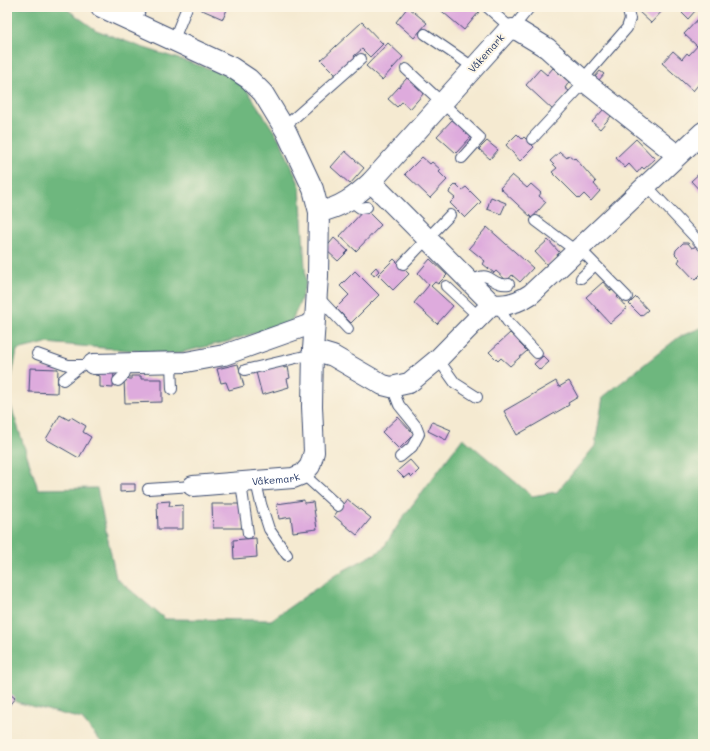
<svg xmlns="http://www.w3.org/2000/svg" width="710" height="751" font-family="Mali,sans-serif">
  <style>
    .forest { fill: #6eb77e; stroke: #44736e }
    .building { fill: #deabdd }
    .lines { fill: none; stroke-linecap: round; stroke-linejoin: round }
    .lane-casing { stroke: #3c4b6f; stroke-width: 12 }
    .street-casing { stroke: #3c4b6f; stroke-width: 22 }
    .lane { stroke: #fff; stroke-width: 10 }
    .street { stroke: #fff; stroke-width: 20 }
    .labels { text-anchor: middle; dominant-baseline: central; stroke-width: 4; stroke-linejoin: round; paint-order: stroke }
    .street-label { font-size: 10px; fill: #1b2f5e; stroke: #fcf5e5 }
  </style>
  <rect width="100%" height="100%" fill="#fcf5e5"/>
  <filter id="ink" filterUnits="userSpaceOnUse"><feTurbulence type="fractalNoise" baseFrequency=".025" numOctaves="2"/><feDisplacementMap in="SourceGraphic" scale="8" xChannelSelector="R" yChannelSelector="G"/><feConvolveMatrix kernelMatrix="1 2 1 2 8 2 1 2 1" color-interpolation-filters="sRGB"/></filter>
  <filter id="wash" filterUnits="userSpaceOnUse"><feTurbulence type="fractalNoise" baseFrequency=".012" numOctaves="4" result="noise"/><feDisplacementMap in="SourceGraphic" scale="16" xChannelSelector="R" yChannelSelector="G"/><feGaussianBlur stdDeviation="0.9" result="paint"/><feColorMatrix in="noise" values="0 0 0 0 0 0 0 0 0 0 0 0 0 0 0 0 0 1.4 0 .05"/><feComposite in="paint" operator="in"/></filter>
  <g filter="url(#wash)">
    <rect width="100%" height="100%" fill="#f5ead1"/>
    <!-- forest -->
    <polygon class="forest" points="7,7 64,7 96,30 141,47 239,78 281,142 300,186 306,283 299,305 291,322 226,342 174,354 46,343 17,350 8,397 38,489 97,488 116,578 165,619 271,620 337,574 382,550 404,516 463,438 532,496 557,492 595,446 603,397 679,337 703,327 703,744 103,744 82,719 16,702 7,695"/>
    <g id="blocks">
      <!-- building -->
      <g class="building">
        <polygon points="200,7 228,7 223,19 200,9"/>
        <polygon points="408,7 427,23 414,38 396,22"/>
        <polygon points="437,7 473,7 479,12 464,30"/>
        <polygon points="642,7 661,7 664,9 651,23 638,11"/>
        <polygon points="688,7 693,7 696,10 688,19 682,13"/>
        <polygon points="703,14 703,39 697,46 684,34"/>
        <polygon points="362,22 383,44 370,57 362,49 354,56 358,61 336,75 321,60"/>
        <polygon points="388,43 403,57 382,80 366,66"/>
        <polygon points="700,43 703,46 703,79 693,91 662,63 673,51 682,59 687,53 689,55"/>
        <polygon points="553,68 569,82 565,88 569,91 553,110 526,85 540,69 547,75"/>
        <polygon points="600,71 604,74 599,80 595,77"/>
        <polygon points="407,78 414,84 417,81 424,88 422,91 424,93 410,109 402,102 397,107 388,99"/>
        <polygon points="604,109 612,115 600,129 592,122"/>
        <polygon points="457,119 462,124 459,126 471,137 456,153 437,136 452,120 455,122"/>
        <polygon points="517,134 522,139 524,137 534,147 520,161 506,145"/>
        <polygon points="636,139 655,159 644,169 642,167 637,173 629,164 625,168 616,158"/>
        <polygon points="487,141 498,150 490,159 479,149"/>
        <polygon points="345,151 364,168 350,184 331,167"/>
        <polygon points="560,152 567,158 569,155 574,159 575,158 596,182 594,184 600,191 591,201 584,194 579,199 552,172 557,168 550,161"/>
        <polygon points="422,157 430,164 432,162 441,170 439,172 447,180 430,198 405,174"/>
        <polygon points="703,170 703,194 691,181"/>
        <polygon points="512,175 527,188 531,184 541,193 539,196 546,202 532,218 500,188"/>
        <polygon points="456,184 462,190 466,187 481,202 465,218 450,203 455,198 449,193 450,190"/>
        <polygon points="491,197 506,203 501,214 487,209"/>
        <polygon points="365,209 381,225 356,251 340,236"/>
        <polygon points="487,227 533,268 520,282 512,275 507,281 496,271 494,273 483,264 485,261 469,248"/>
        <polygon points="334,238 348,251 338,261 325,249"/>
        <polygon points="548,240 560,253 547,265 535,252"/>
        <polygon points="683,243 688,243 692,248 699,245 703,249 703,272 695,280 678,262 680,259 675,254 676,250"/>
        <polygon points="394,259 409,274 393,290 378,275"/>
        <polygon points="430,259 447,275 438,284 435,282 431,286 453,306 437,324 414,303 429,285 418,273"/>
        <polygon points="376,267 379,271 374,276 371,272"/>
        <polygon points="355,271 379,295 351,323 336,308 349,295 340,286"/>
        <polygon points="603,282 611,291 615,288 620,294 617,297 627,308 610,323 586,297"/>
        <polygon points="636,297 648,310 641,316 629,304"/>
        <polygon points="510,333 513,336 516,333 522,340 519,343 527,351 510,366 501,358 498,361 489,352"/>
        <polygon points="543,356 549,362 540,370 534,364"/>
        <polygon points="238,364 244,386 229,390 226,382 221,383 217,369"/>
        <polygon points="283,365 284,368 288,367 290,378 287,379 289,387 262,395 256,372"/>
        <polygon points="30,368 58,369 57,393 29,392"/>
        <polygon points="96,369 114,370 113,388 100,387 100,376 95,375"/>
        <polygon points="131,376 141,376 141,379 162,379 162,402 125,403 124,379 131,379"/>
        <polygon points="556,381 559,387 569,381 578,397 568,403 569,405 517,435 504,411"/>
        <polygon points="60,415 69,420 71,417 86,426 83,432 91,437 79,458 46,439"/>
        <polygon points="398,417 414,434 399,449 382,432"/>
        <polygon points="432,422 451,430 446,440 428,431"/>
        <polygon points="410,460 419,470 412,477 409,474 404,478 397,471"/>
        <polygon points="120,484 135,484 135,491 120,492"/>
        <polygon points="347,499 371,518 357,535 334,516"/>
        <polygon points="304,500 304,503 313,502 317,529 293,532 291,517 279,519 277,504"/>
        <polygon points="170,501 169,506 183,505 183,529 158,529 157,502"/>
        <polygon points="212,504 241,504 242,528 213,528"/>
        <polygon points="256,538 257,557 234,559 233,540"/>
        <polygon points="7,692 15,698 7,708"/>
      </g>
    </g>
  </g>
  <g filter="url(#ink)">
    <use href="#blocks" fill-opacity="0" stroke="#3c4b6f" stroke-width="1"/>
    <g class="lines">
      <!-- lane casing -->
      <g class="lane-casing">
        <g id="lane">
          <polyline points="487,7 512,29 530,7"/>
          <polyline points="136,22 141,7"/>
          <polyline points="425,34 473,67"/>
          <polyline points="174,39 187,7"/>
          <polyline points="406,69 480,138 462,158"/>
          <polyline points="582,80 627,28 630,19 627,7"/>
          <polyline points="284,127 361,59"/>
          <polyline points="532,139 585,82"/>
          <polyline points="646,185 703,246"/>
          <polyline points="349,200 360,208 367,207"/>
          <polyline points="536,221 576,251"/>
          <polyline points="579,248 627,297"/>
          <polyline points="403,264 450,215"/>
          <polyline points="581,278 595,265"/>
          <path d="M471,283C490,266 490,287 509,284"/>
          <polyline points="446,286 479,317"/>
          <polyline points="317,296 348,329"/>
          <polyline points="499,306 507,321 537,353"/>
          <polyline points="37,354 68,365 83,365"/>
          <polyline points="438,359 455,383 477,397"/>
          <polyline points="171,363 172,389"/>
          <polyline points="245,370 313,354"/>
          <polyline points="63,380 82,365"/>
          <polyline points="118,381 124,375 128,364"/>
          <polyline points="392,387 399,405 416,426 419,434 412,447 400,457"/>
          <polyline points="303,474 338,506"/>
          <polyline points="256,482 261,504 269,529 287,555"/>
          <polyline points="241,483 248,533"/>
          <polyline points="148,489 193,486"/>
        </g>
      </g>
      <!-- street casing -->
      <g class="street-casing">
        <g id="street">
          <polyline points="101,7 231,67 249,79 263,93 286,131 313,189 319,212"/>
          <path d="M677,155L585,82L547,48L519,31L512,29L507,31L371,182C355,197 340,208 319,212L318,276L313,350L333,356L383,385L391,387L409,383L438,359L492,304C507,307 519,302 531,294L703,132"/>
          <polyline points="371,182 492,304"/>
          <polyline points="93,364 186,362 224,355 314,323"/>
          <path id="s1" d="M193,486L293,478L303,474L310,466L314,452L312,406L313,350"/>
        </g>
      </g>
      <!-- lane -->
      <use href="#lane" class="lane"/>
      <!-- street -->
      <use href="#street" class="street"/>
    </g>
  </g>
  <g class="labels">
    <!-- street labels -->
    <g class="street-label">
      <text transform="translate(486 53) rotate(-48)">Våkemark</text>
      <text stroke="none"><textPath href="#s1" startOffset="83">Våkemark</textPath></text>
    </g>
  </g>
  <!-- margin -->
  <rect width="710" height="751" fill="none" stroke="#fcf5e5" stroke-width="24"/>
</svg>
